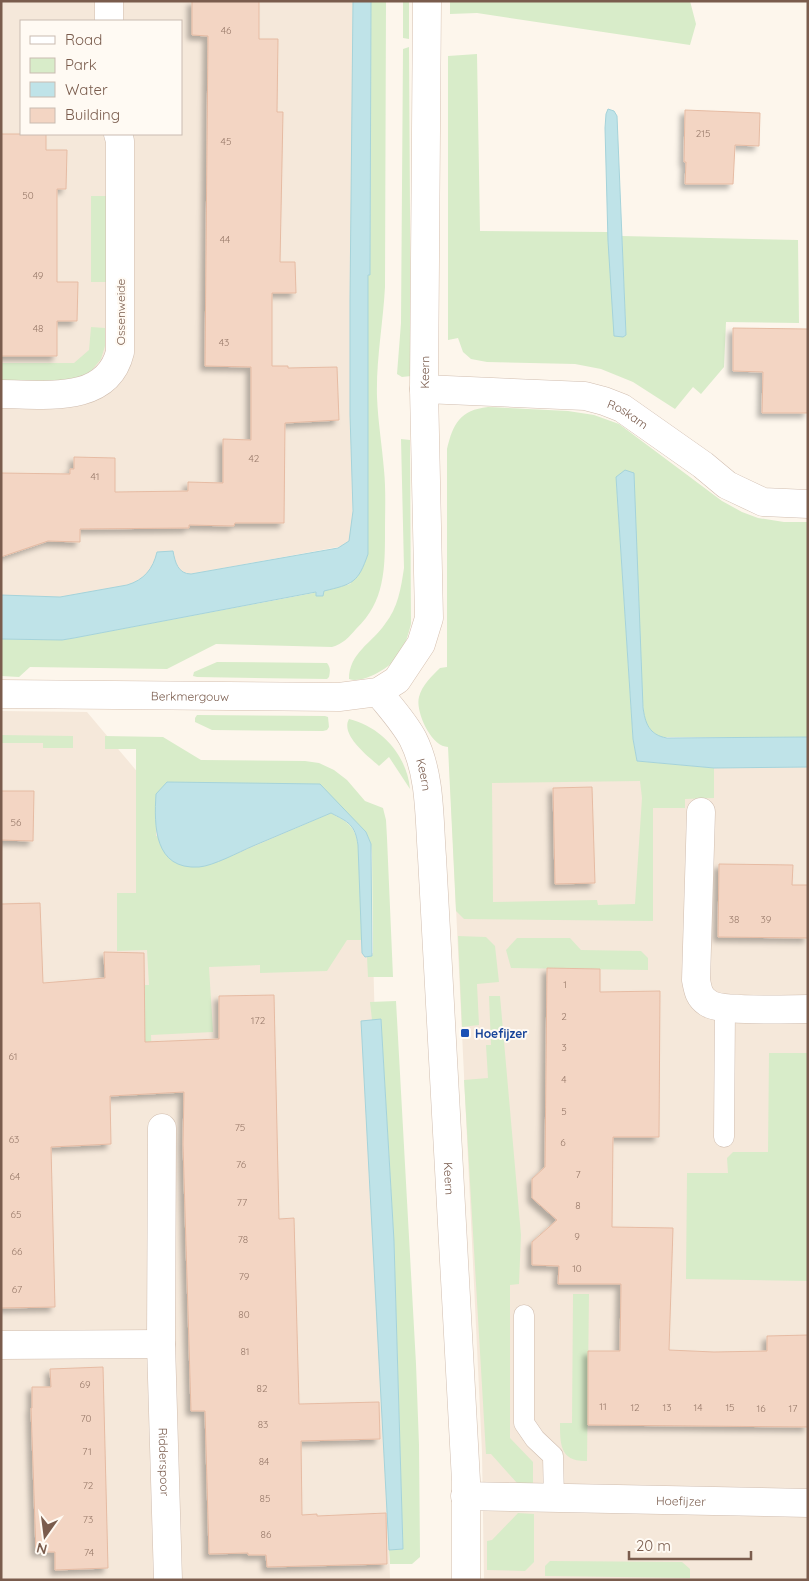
<svg xmlns="http://www.w3.org/2000/svg" width="809" height="1581" font-family="Quicksand,sans-serif">
  <style>
    .residential { fill: #f5e8da; fill-rule: evenodd }
    .green { fill: #d8ecc9; fill-rule: evenodd }
    .water { fill: #bfe3e8; stroke: #a5d3da }
    .building { fill: #f3d5c3; stroke: #e6bba3; filter: url(#shadow) }
    .lines { fill: none; stroke-linecap: round; stroke-linejoin: round }
    .lane-casing { stroke: #d1beb0; stroke-width: 21 }
    .street-casing { stroke: #d1beb0; stroke-width: 29 }
    .secondary-casing { stroke: #d6c0b0; stroke-width: 29 }
    .lane { stroke: #fff; stroke-width: 20 }
    .street { stroke: #fff; stroke-width: 28 }
    .secondary { stroke: #fff; stroke-width: 28 }
    .transit-dot { fill: #1a4fb4; stroke: #fffaf3; stroke-width: 2 }
    .labels { text-anchor: middle; dominant-baseline: central; stroke-width: 4; stroke-linejoin: round; paint-order: stroke }
    .number-label { font-size: 10px; fill: #987a6a }
    .street-label { font-size: 12px; fill: #7a5c4d; stroke: #fffaf3 }
    .transit-label { font-size: 12px; font-weight: bold; fill: #164399; stroke: #fffaf3; text-anchor: start }
  </style>
  <defs>
    <filter id="shadow"><feDropShadow dx="-4.5" dy="4.5" stdDeviation="2.5" flood-color="#0004"/></filter>
  </defs>
  <rect width="100%" height="100%" fill="#fdf6ec"/>
  <!-- residential -->
  <g class="residential">
    <path d="M1,1H366L352,532L349,541L343,546L191,574H186L179,569L175,563L154,562L149,572L137,582L127,585L60,597L1,595ZM21,21H181V134H21Z"/>
    <polygon points="1,711 87,712 156,794 358,845 362,953 373,953 390,1580 1,1580"/>
    <polygon points="449,761 637,761 714,768 808,767 808,1580 484,1580 482,1452"/>
  </g>
  <!-- green -->
  <g class="green">
    <path d="M371,1H386L385,287C383,324 376,360 377,397C378,422 382,445 384,470C386,490 385,510 385,531C385,568 385,602 356,629C349,637 343,644 332,647L216,644L167,669L30,667L19,677L1,676V639L62,640L74,638L324,591L350,584L368,554V275H370Z"/>
    <polygon points="403,1 409,1 409,39 403,38"/>
    <polygon points="450,1 690,1 696,24 690,45 477,13 450,14"/>
    <polygon points="409,47 411,376 402,377 397,374 401,323 403,49"/>
    <polygon points="477,54 480,231 608,232 608,241 626,334 622,236 798,240 799,323 726,322 724,367 701,394 693,387 675,409 633,382 601,369 575,364 487,362 471,359 463,352 458,338 448,340 448,56"/>
    <rect x="91" y="196" width="15" height="86"/>
    <polygon points="91,327 105,328 105,346 101,359 92,370 83,377 71,381 1,380 1,363 74,363 89,350"/>
    <path d="M488,407L568,411L594,415L619,424L722,501L742,512L758,518L784,522H808V737H660L651,731L645,722L616,477L633,739L637,761L714,768V798L685,799V808H653V921L464,919L456,911L448,747C431,747 415,711 419,697C422,685 432,676 440,668L447,667V449C453,424 460,410 488,407ZM640,781L642,798L635,904L598,905L597,900L493,902L492,783Z"/>
    <path d="M401,439L410,440L411,624C408,635 405,647 398,657C389,668 363,684 349,679C349,653 372,643 385,624C398,608 401,588 404,568Z"/>
    <path d="M217,662L327,663C331,668 330,672 329,677L327,679L197,677L193,676L194,672Z"/>
    <polygon points="197,715 325,716 328,717 329,727 327,730 323,731 212,730 195,722 195,718"/>
    <path d="M349,719C382,727 407,756 410,789L389,757L379,766C368,756 340,735 349,719Z"/>
    <polygon points="1,735 73,736 73,748 43,748 43,743 1,743"/>
    <path d="M105,736L163,737L201,760L305,761L319,763L334,770L347,780L365,801L383,808L386,820L387,838L393,977H368L367,957L372,956L373,953L372,856L371,844L366,832L320,786L156,794V836L229,857L331,813C348,823 354,824 358,845L362,940H347L327,971L260,973V965L209,967L213,1032L151,1035L152,1059L118,985H149L147,950L117,951V893H136V749H105Z"/>
    <polygon points="458,936 486,937 495,946 499,982 477,984 479,1025 462,1027"/>
    <polygon points="517,938 570,938 581,950 641,951 648,958 648,970 511,968 506,950"/>
    <polygon points="489,996 500,996 521,1235 519,1284 510,1285 510,1438 533,1462 533,1483 517,1483 491,1454 486,1454 464,1080 488,1078 486,1045 491,1045"/>
    <polygon points="396,1001 416,1364 419,1445 420,1557 412,1564 390,1564 389,1550 403,1549 394,1241 381,1020 372,1020 370,1002"/>
    <polygon points="769,1053 808,1053 808,1281 686,1279 687,1173 728,1173 727,1158 733,1152 768,1152"/>
    <path d="M573,1294H589L587,1461C560,1462 560,1444 560,1423H572Z"/>
    <polygon points="518,1513 534,1514 534,1562 525,1571 487,1570 487,1541 492,1540"/>
    <polygon points="550,1561 682,1562 690,1569 690,1578 545,1576 545,1566"/>
  </g>
  <!-- water -->
  <g class="water">
    <path d="M353,1H371L370,275H368V554C358,583 353,584 324,591L323,596H316V592L74,638L62,640L1,639V595L60,597L127,585C144,580 153,569 157,552L173,551C175,562 178,574 191,574L338,548L349,541L353,511L350,415V301Z"/>
    <polygon points="608,109 614,111 617,116 626,335 623,337 614,336 608,241 605,128 606,114"/>
    <path d="M625,470L634,473L643,707C645,723 649,735 667,738L808,737V767L714,768L637,761L633,739L616,477Z"/>
    <path d="M167,782L320,784L366,832L371,844L372,956L365,957L362,953L358,845C355,824 348,822 331,813C305,824 279,835 253,846C239,852 213,866 199,867C154,870 154,826 156,794Z"/>
    <polygon points="381,1019 394,1241 403,1549 389,1550 361,1021"/>
  </g>
  <!-- building -->
  <g class="building">
    <polygon points="192,1 259,1 259,39 278,39 277,112 283,112 280,262 295,262 296,293 272,293 272,366 288,366 288,368 337,367 339,420 285,423 284,523 235,523 234,526 189,525 189,528 80,529 80,542 48,541 1,557 1,473 70,474 70,469 74,469 74,457 115,458 115,492 188,491 188,482 223,483 223,439 251,440 251,367 205,366 208,36 192,35"/>
    <polygon points="685,110 760,113 759,146 735,145 733,184 685,184 686,162 684,162"/>
    <polygon points="1,134 46,134 46,150 67,150 66,189 57,189 57,282 78,282 77,321 57,321 57,356 1,356"/>
    <polygon points="733,328 808,329 808,413 762,413 763,372 733,371"/>
    <polygon points="592,787 595,883 555,884 553,788"/>
    <polygon points="1,791 34,791 33,841 1,840"/>
    <polygon points="719,864 793,865 792,885 808,885 808,938 718,937"/>
    <polygon points="40,903 43,983 105,978 104,952 144,953 145,1042 219,1039 219,996 274,995 279,1219 294,1218 299,1404 379,1402 380,1439 301,1441 302,1515 317,1514 317,1516 386,1513 387,1564 267,1567 266,1555 248,1555 248,1553 209,1554 205,1411 191,1411 183,1144 184,1092 110,1096 111,1144 51,1147 55,1307 1,1308 1,904"/>
    <polygon points="547,968 600,969 600,992 660,991 659,1137 613,1137 612,1227 673,1228 669,1350 714,1352 767,1351 767,1336 808,1335 808,1427 588,1425 588,1351 620,1351 621,1284 558,1284 559,1266 532,1265 532,1242 557,1220 532,1198 532,1179 545,1167"/>
    <polygon points="103,1367 108,1568 55,1570 55,1552 36,1552 31,1408 32,1408 32,1387 51,1387 50,1369"/>
  </g>
  <g class="lines">
    <!-- lane casing -->
    <g class="lane-casing">
      <g id="lane">
        <polyline points="724,1137 725,1008"/>
        <polyline points="524,1315 524,1423 535,1439 553,1456 554,1499"/>
      </g>
    </g>
    <!-- street casing -->
    <g class="street-casing">
      <g id="street">
        <polyline points="109,21 109,1"/>
        <path id="s1" d="M424,389L585,396L604,401L622,408L703,465L727,485L763,502L808,504"/>
        <path d="M1,394C43,394 107,405 120,352V141L118,134"/>
        <path id="s2" d="M378,692C390,707 404,722 413,739C431,775 429,819 432,857L466,1481V1580"/>
        <path d="M701,812L696,980C698,991 699,997 708,1003C720,1012 789,1009 808,1009"/>
        <path id="s3" d="M162,1128L161,1344L168,1580"/>
        <polyline points="1,1345 161,1344"/>
        <path id="s4" d="M465,1496L808,1503"/>
      </g>
    </g>
    <!-- secondary casing -->
    <g class="secondary-casing">
      <g id="secondary">
        <path id="s5" d="M1,694L339,697L378,692L397,680L421,644L429,618L424,389L427,1"/>
      </g>
    </g>
    <!-- lane -->
    <use href="#lane" class="lane"/>
    <!-- street -->
    <use href="#street" class="street"/>
    <!-- secondary -->
    <use href="#secondary" class="secondary"/>
  </g>
  <!-- markers -->
  <rect class="transit-dot" x="460" y="1028" width="10" height="10" rx="2.5"/>
  <g class="labels">
    <!-- number labels -->
    <g class="number-label">
      <text x="226" y="30">46</text>
      <text x="703" y="133">215</text>
      <text x="226" y="141">45</text>
      <text x="28" y="195">50</text>
      <text x="225" y="239">44</text>
      <text x="38" y="275">49</text>
      <text x="38" y="328">48</text>
      <text x="224" y="342">43</text>
      <text x="254" y="458">42</text>
      <text x="95" y="476">41</text>
      <text x="16" y="822">56</text>
      <text x="734" y="919">38</text>
      <text x="766" y="919">39</text>
      <text x="565" y="984">1</text>
      <text x="564" y="1016">2</text>
      <text x="258" y="1020">172</text>
      <text x="564" y="1047">3</text>
      <text x="13" y="1056">61</text>
      <text x="564" y="1079">4</text>
      <text x="564" y="1111">5</text>
      <text x="240" y="1127">75</text>
      <text x="14" y="1139">63</text>
      <text x="563" y="1142">6</text>
      <text x="241" y="1164">76</text>
      <text x="578" y="1174">7</text>
      <text x="15" y="1176">64</text>
      <text x="242" y="1202">77</text>
      <text x="578" y="1205">8</text>
      <text x="16" y="1214">65</text>
      <text x="577" y="1236">9</text>
      <text x="243" y="1239">78</text>
      <text x="17" y="1251">66</text>
      <text x="577" y="1268">10</text>
      <text x="244" y="1276">79</text>
      <text x="17" y="1289">67</text>
      <text x="244" y="1314">80</text>
      <text x="245" y="1351">81</text>
      <text x="85" y="1384">69</text>
      <text x="262" y="1388">82</text>
      <text x="603" y="1406">11</text>
      <text x="635" y="1407">12</text>
      <text x="667" y="1407">13</text>
      <text x="698" y="1407">14</text>
      <text x="730" y="1407">15</text>
      <text x="761" y="1408">16</text>
      <text x="793" y="1408">17</text>
      <text x="86" y="1418">70</text>
      <text x="263" y="1424">83</text>
      <text x="87" y="1451">71</text>
      <text x="264" y="1461">84</text>
      <text x="88" y="1485">72</text>
      <text x="265" y="1498">85</text>
      <text x="88" y="1519">73</text>
      <text x="266" y="1534">86</text>
      <text x="89" y="1552">74</text>
    </g>
    <!-- street labels -->
    <g class="street-label">
      <text transform="translate(120 312) rotate(-90)">Ossenweide</text>
      <text stroke="none"><textPath href="#s5" startOffset="716">Keern</textPath></text>
      <text stroke="none"><textPath href="#s1" startOffset="208">Roskam</textPath></text>
      <text stroke="none"><textPath href="#s5" startOffset="189">Berkmergouw</textPath></text>
      <text stroke="none"><textPath href="#s2" startOffset="96">Keern</textPath></text>
      <text stroke="none"><textPath href="#s2" startOffset="501">Keern</textPath></text>
      <text stroke="none"><textPath href="#s3" startOffset="334">Ridderspoor</textPath></text>
      <text stroke="none"><textPath href="#s4" startOffset="216">Hoefijzer</textPath></text>
    </g>
    <!-- transit labels -->
    <g class="transit-label">
      <text x="475" y="1033">Hoefijzer</text>
    </g>
  </g>
  <!-- border -->
  <rect width="809" height="1581" fill="none" stroke="#7a5c4d" stroke-width="5"/>
  <!-- legend -->
  <rect x="20" y="20" width="162" height="115" fill="#fffaf3" stroke="#cabbb1"/>
  <rect x="30" y="36" width="25" height="8" fill="#ffffff" stroke="#cabbb1"/>
  <text x="65" y="45" font-size="15" fill="#7a5c4d">Road</text>
  <rect x="30" y="58" width="25" height="15" fill="#d8ecc9" stroke="#cabbb1"/>
  <text x="65" y="70" font-size="15" fill="#7a5c4d">Park</text>
  <rect x="30" y="82" width="25" height="15" fill="#bfe3e8" stroke="#cabbb1"/>
  <text x="65" y="95" font-size="15" fill="#7a5c4d">Water</text>
  <rect x="30" y="108" width="25" height="15" fill="#f3d5c3" stroke="#cabbb1"/>
  <text x="65" y="120" font-size="15" fill="#7a5c4d">Building</text>
  <!-- north arrow -->
  <g transform="translate(45 1536) rotate(194)" stroke="#fffaf3" stroke-width="4" paint-order="stroke">
  <path d="M0-4L9 19L0 12L-9 19Z" fill="#7a5c4d"/>
  <text y="-8" font-size="14" font-weight="bold" text-anchor="middle" fill="#7a5c4d">N</text>
  </g>
  <!-- scale -->
  <path d="M629 1551v8h122v-8" fill="none" stroke="#7a5c4d" stroke-width="2.5"/>
  <text x="636" y="1551" font-size="15" fill="#7a5c4d" stroke="#fffaf3" stroke-width="4" paint-order="stroke">20 m</text>
</svg>
